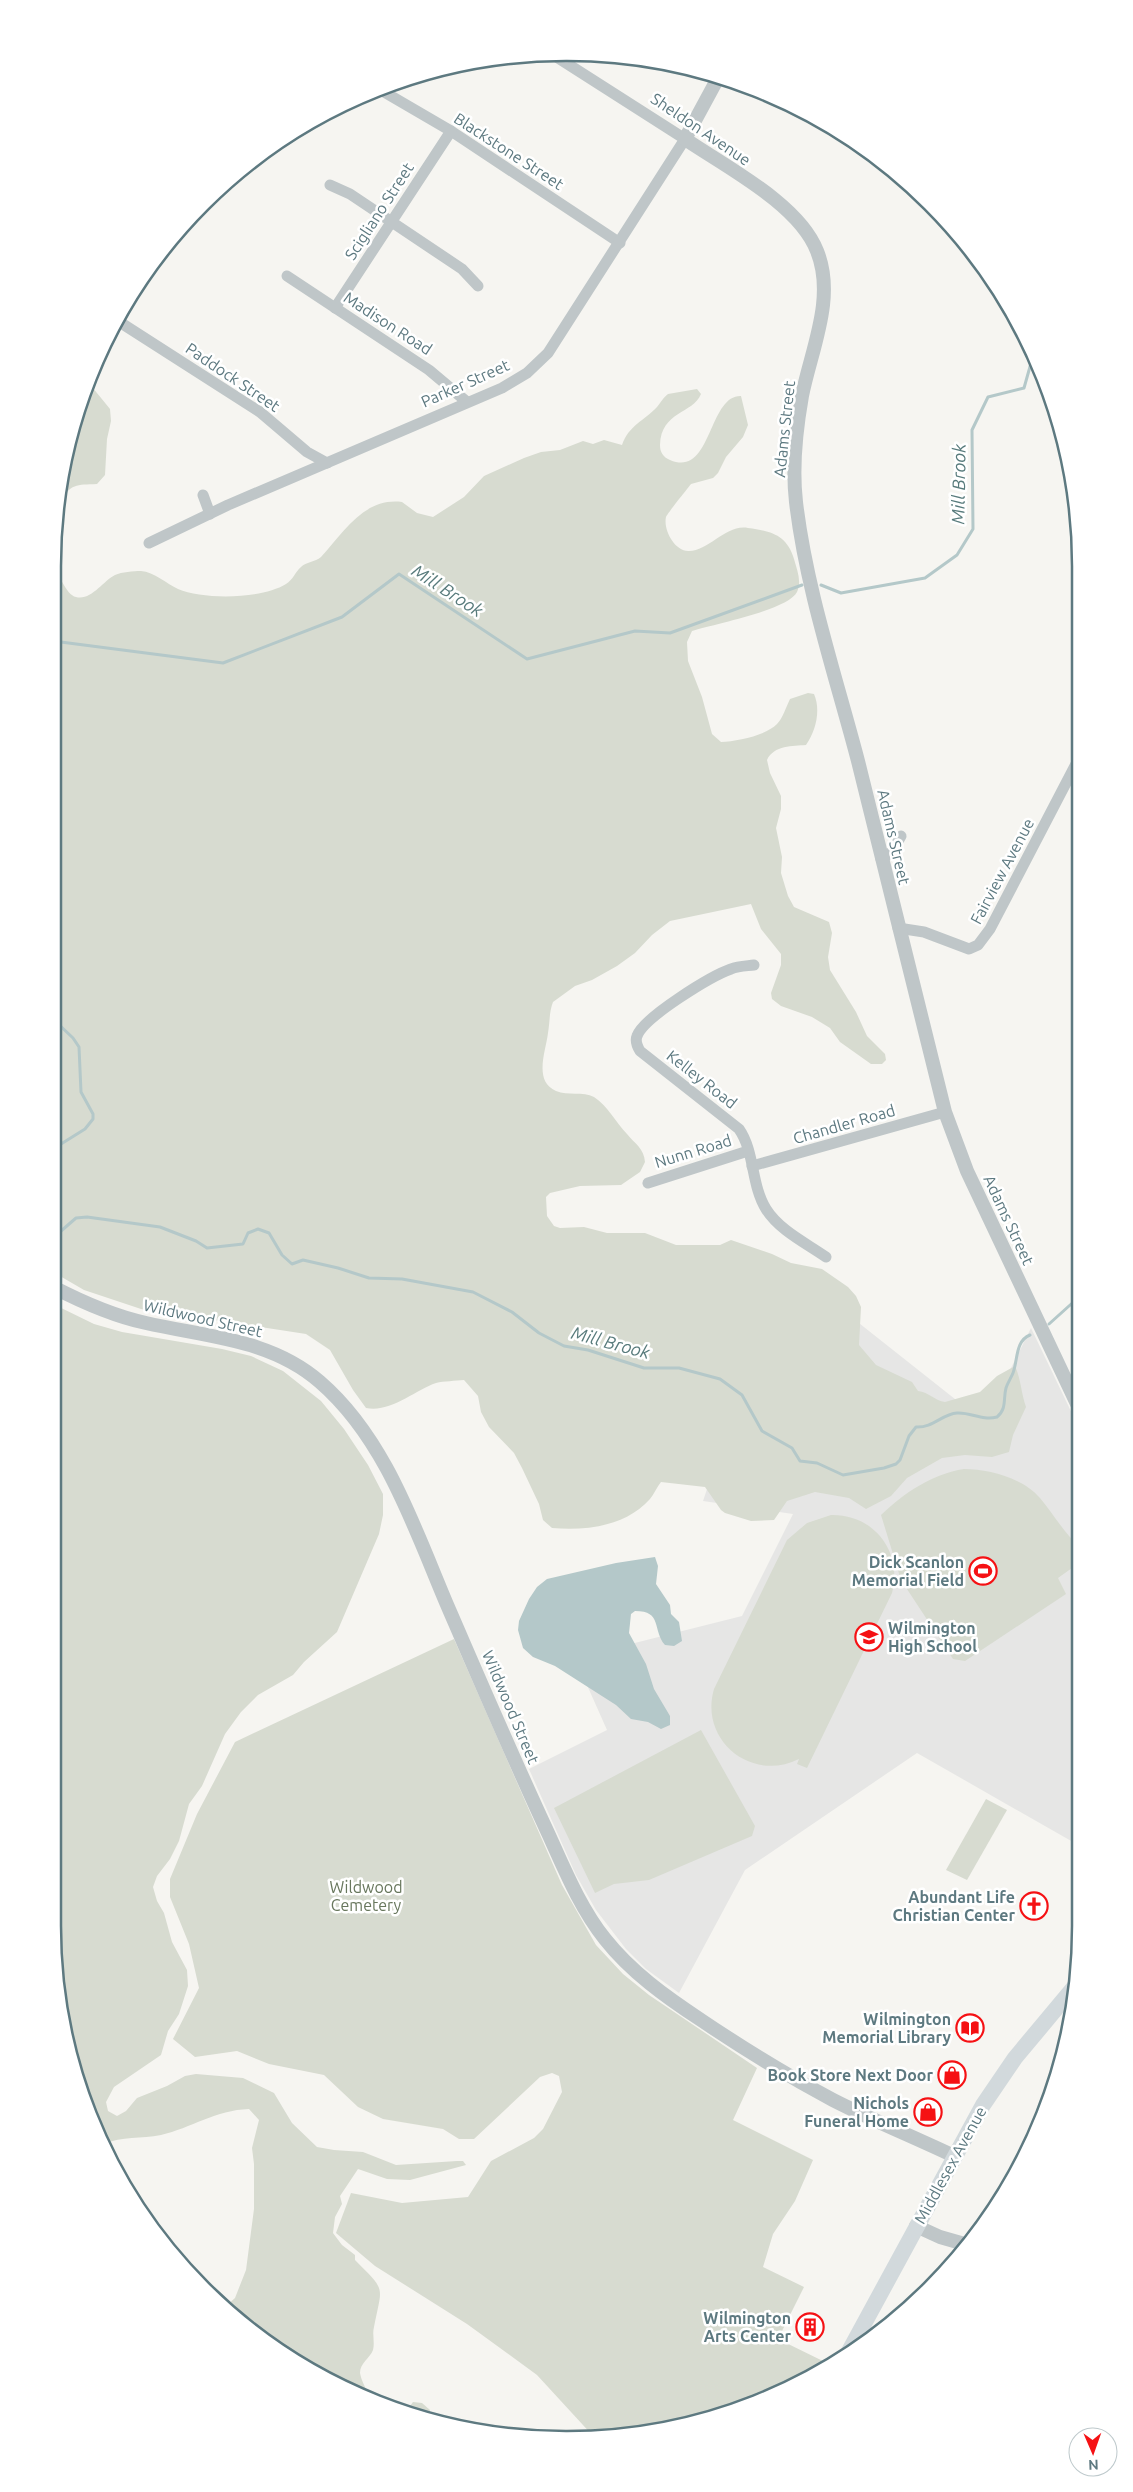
<svg xmlns="http://www.w3.org/2000/svg" width="1133" height="2492" font-family="Ubuntu,sans-serif">
  <style>
    .built { fill: #e6e6e5 }
    .green { fill: #d7dbd0 }
    .water { fill: #b4c8c9 }
    .lines { fill: none; stroke-linecap: round; stroke-linejoin: round }
    .stream { stroke: #b4c8c9; stroke-width: 3 }
    .minor { stroke: #bfc6c8; stroke-width: 11 }
    .tertiary { stroke: #bfc6c8; stroke-width: 14 }
    .secondary { stroke: #d2d9dc; stroke-width: 16 }
    .labels { text-anchor: middle; dominant-baseline: central; stroke-width: 5; stroke-linejoin: round; paint-order: stroke }
    .street-label { font-size: 16px; fill: #5d7980; stroke: #fff }
    .poi-label { font-size: 16px; font-weight: bold; fill: #5d7980; stroke: #fff; text-anchor: end }
    .park-label { font-size: 16px; fill: #68775d; stroke: #fff }
    .water-label { font-size: 18px; font-style: italic; fill: #587b7c; stroke: #fff }
    .rim { fill: none; stroke: #5d7980; stroke-width: 2.5 }
  </style>
  <rect width="100%" height="100%" fill="#f6f5f1"/>
  <!-- built -->
  <polygon class="built" points="826,1297 984,1422 1031,1328 1079,1428 1080,1846 917,1753 745,1870 679,1993 646,1969 626,1949 596,1910 576,1875 529,1769 607,1730 575,1658 742,1616 793,1514 703,1501 713,1471"/>
  <!-- green -->
  <g class="green">
    <path d="M88,382L110,409L111,421L107,439L105,475L97,484C76,485 71,483 59,503L62,467Z"/>
    <path d="M697,389L701,394C693,414 661,411 660,445C660,452 663,457 670,460C712,478 708,395 741,396L748,425L743,437L726,457L718,473L713,478L691,484C688,488 667,514 666,517C663,530 675,552 689,551C709,551 726,524 748,528C771,531 787,535 794,559C797,570 802,581 797,592C788,610 714,624 692,631L687,642L688,661L702,697L712,734L721,742C737,741 765,736 777,724C783,718 786,707 790,699L808,693L814,694C821,710 816,731 806,745C793,746 774,745 767,760L770,773L781,796V809L776,828L782,857L781,873L788,896L794,907L829,922L832,933L828,957L830,970L856,1012L867,1036L885,1054L886,1060L882,1064H871L840,1042L830,1028L812,1017L781,1006L772,999L771,993L781,965V954L761,929L751,904L670,921L652,935L635,953L617,966L592,980L575,986L553,1002C549,1012 550,1022 548,1033C546,1051 533,1081 556,1091C568,1096 583,1091 594,1097C608,1106 616,1123 627,1134C635,1144 644,1148 645,1162L640,1172L621,1185L580,1186L550,1193L546,1197L547,1216L554,1226L560,1228L584,1227L607,1233H645L676,1245H720L731,1240L772,1254L791,1263L822,1269L848,1287L856,1296L861,1307L859,1345L876,1365L912,1382L918,1391C929,1392 935,1401 945,1402L980,1392L997,1376L1015,1366C1021,1379 1021,1393 1026,1407L1013,1435L1009,1452L992,1457L965,1455L942,1458L907,1478L891,1496L866,1509L849,1498L815,1492L787,1501L774,1520L751,1521L725,1513L721,1510L705,1487L661,1482C657,1487 654,1494 650,1499C626,1526 587,1531 552,1528L543,1520L539,1504L522,1468L514,1453L489,1427L481,1412L478,1396L464,1380C455,1381 444,1381 436,1383C415,1390 391,1413 366,1408L353,1390L330,1350L306,1334L141,1309L84,1290L53,1272V564C58,572 66,595 76,597C91,601 103,581 115,575C122,572 133,571 141,571C154,572 167,584 178,589C204,600 262,599 286,584C293,580 295,572 301,567C306,562 315,562 321,557C343,533 364,497 402,502L417,513L433,517L464,497L484,476L524,458L541,452L560,450L583,441L593,444L604,440L622,445C629,425 644,421 657,407C661,402 663,398 668,394Z"/>
    <path d="M53,1304L94,1324L122,1332L222,1349L251,1356L283,1371L321,1401L344,1429L368,1465L383,1494V1515L379,1534L337,1632L304,1662L293,1675L258,1695L241,1712L225,1734L202,1786L189,1804L179,1841L170,1859L157,1876L153,1887L157,1901L164,1913L172,1942L187,1970L188,1986L179,2014L168,2031L161,2055L114,2087L106,2102L108,2111L117,2116L126,2111L137,2098L167,2086L185,2076L196,2074L243,2078L274,2093L292,2123L317,2147L334,2150L363,2152L396,2165L457,2161H463L466,2165L410,2180L387,2179L358,2169L340,2196L342,2204L335,2217L333,2233L342,2245L355,2255V2260C387,2292 382,2285 374,2327C372,2334 375,2342 373,2350C370,2358 360,2363 360,2373C361,2380 367,2391 370,2398L310,2371L253,2333L225,2307L235,2298L246,2270L254,2209V2164L252,2148L259,2120L249,2109C216,2110 191,2128 161,2135C141,2139 122,2136 104,2144L80,2091L62,2026L53,1925Z"/>
    <path d="M964,1469C989,1469 1023,1478 1040,1498C1053,1514 1064,1532 1079,1547V1563L1058,1578L1066,1594L965,1661L953,1659L901,1580L881,1515C904,1493 932,1474 964,1469Z"/>
    <path d="M831,1515C874,1514 903,1552 892,1593L807,1768L797,1764L799,1759C751,1783 699,1740 714,1689L787,1540L807,1523Z"/>
    <polygon points="454,1639 562,1885 596,1945 623,1974 649,1995 757,2068 733,2120 813,2160 795,2201 773,2234 763,2267 804,2287 778,2339 827,2363 823,2371 732,2412 666,2430 594,2437 537,2375 467,2324 375,2266 336,2233 351,2193 402,2203 468,2197 491,2161 534,2138 543,2129 562,2092 559,2076 552,2073 540,2077 474,2139 459,2139 443,2129 383,2119 358,2107 324,2075 269,2064 237,2051 195,2057 173,2039 199,1988 189,1944 170,1897 170,1879 197,1814 235,1742"/>
    <polygon points="701,1730 755,1826 752,1836 649,1880 614,1884 595,1893 554,1808"/>
    <polygon points="986,1799 1007,1810 967,1880 946,1870"/>
    <polygon points="413,2402 422,2403 430,2410 429,2420 405,2413"/>
  </g>
  <!-- water -->
  <path class="water" d="M655,1557L658,1566L656,1584L670,1605L671,1614L679,1622L682,1641L674,1646L665,1645C652,1630 663,1611 635,1611L631,1614L629,1633L646,1664L654,1689L670,1716V1725L661,1729L648,1722L631,1719L616,1705L555,1666L533,1657L523,1648L518,1630L519,1621L529,1599L537,1587L547,1579L616,1563Z"/>
  <g class="lines">
    <!-- stream -->
    <g class="stream">
      <polyline points="821,585 841,593 925,578 957,555 973,529 972,430 988,397 1024,388 1033,356"/>
      <polyline points="53,641 223,663 342,617 399,574 527,659 635,631 670,633 802,585"/>
      <polyline points="53,883 58,871 53,858"/>
      <polyline points="53,1149 85,1129 93,1119 93,1114 81,1092 79,1047 73,1038 53,1019"/>
      <path d="M53,1238L76,1218L87,1217L160,1227L196,1241L207,1248L243,1244L248,1233L258,1229L269,1233L282,1255L292,1264L303,1260L338,1268L369,1278L402,1279L473,1292L512,1312L539,1333L564,1346L588,1350L644,1368H679L720,1379L742,1395L762,1431L792,1448L800,1461L817,1463L843,1475L884,1468L896,1464L900,1460L909,1436L916,1427C933,1428 942,1414 957,1413C971,1412 982,1421 997,1417C1007,1409 1003,1399 1006,1388C1008,1382 1011,1378 1013,1373C1018,1360 1015,1341 1030,1335"/>
      <polyline points="1049,1324 1079,1297"/>
    </g>
    <!-- minor -->
    <g class="minor">
      <polyline points="379,89 451,131 620,243"/>
      <polyline points="330,185 350,194 462,269 478,286"/>
      <polyline points="287,276 429,370 467,402"/>
      <polyline points="335,308 451,131"/>
      <polyline points="118,321 260,412 307,452 327,463"/>
      <polyline points="203,495 210,514"/>
      <polyline points="149,543 228,505 502,388 527,373 548,353 685,139 552,54"/>
      <polyline points="881,859 892,852 901,836"/>
      <polyline points="898,928 924,932 969,949 978,945 990,929 1077,762"/>
      <path d="M754,965C746,966 738,966 731,969C711,976 644,1017 637,1036C635,1041 637,1046 640,1051L739,1129C755,1152 751,1185 766,1209C779,1230 806,1243 826,1257"/>
      <polyline points="752,1166 945,1112"/>
      <polyline points="648,1183 748,1151"/>
    </g>
    <!-- tertiary -->
    <g class="tertiary">
      <path d="M718,78L685,139C726,167 799,204 817,251C836,298 811,350 802,396C796,430 792,468 796,502C806,588 836,677 858,761C888,878 915,995 945,1112L967,1171L1079,1408"/>
      <path d="M53,1287C82,1302 113,1316 146,1323C207,1337 271,1339 320,1382C386,1439 415,1530 448,1607C481,1683 513,1758 548,1833C564,1868 580,1908 605,1939C631,1972 666,1997 701,2020C744,2049 788,2076 833,2100C872,2120 914,2137 954,2156"/>
      <polyline points="916,2226 940,2237 968,2245"/>
    </g>
    <!-- secondary -->
    <polyline class="secondary" points="847,2355 983,2105 1015,2058 1075,1986"/>
  </g>
  <!-- icons -->
  <defs>
    <g id="stadium-ring" transform="scale(1.4375)"><circle r="9.5" fill="#fff" stroke="#f51114" stroke-width="1.5"/><path d="M0-5a6.5 5 0 1 0 0 10a6.5 5 0 1 0 0-10ZM-3.5-1.8h7v3.6h-7Z" fill="#f51114"/></g>
    <g id="school-ring" transform="scale(1.4375)"><circle r="9.5" fill="#fff" stroke="#f51114" stroke-width="1.5"/><path d="M0-5L7-2L0 1L-7-2ZM-4 1L0 2.5L4 1V4Q0 6-4 4Z" fill="#f51114"/></g>
    <g id="church-ring" transform="scale(1.4375)"><circle r="9.5" fill="#fff" stroke="#f51114" stroke-width="1.5"/><path d="M-1.2-6h2.4v3.5h3.3v2.4h-3.3V6h-2.4V-.1h-3.3v-2.4h3.3Z" fill="#f51114"/></g>
    <g id="library-ring" transform="scale(1.4375)"><circle r="9.5" fill="#fff" stroke="#f51114" stroke-width="1.5"/><path d="M-6-4Q-3-5.5-.7-3.5V5Q-3 3-6 4ZM6-4Q3-5.5 .7-3.5V5Q3 3 6 4Z" fill="#f51114"/></g>
    <g id="shop-ring" transform="scale(1.4375)"><circle r="9.5" fill="#fff" stroke="#f51114" stroke-width="1.5"/><path d="M-5-2.5h2.3a2.7 3.5 0 0 1 5.4 0H5L5.5 6h-11ZM-1.5-2.5h3a1.5 2.3 0 0 0-3 0Z" fill="#f51114"/></g>
    <g id="building-ring" transform="scale(1.4375)"><circle r="9.5" fill="#fff" stroke="#f51114" stroke-width="1.5"/><path d="M-4-6H4V6H1V3H-1V6H-4ZM-2.5-4.3h1.7v1.8h-1.7ZM.8-4.3h1.7v1.8H.8ZM-2.5-1h1.7V.8h-1.7ZM.8-1h1.7V.8H.8Z" fill="#f51114"/></g>
  </defs>
  <g fill-rule="evenodd">
    <use href="#stadium-ring" x="983" y="1571"/>
    <use href="#school-ring" x="869" y="1637"/>
    <use href="#church-ring" x="1034" y="1906"/>
    <use href="#library-ring" x="970" y="2028"/>
    <use href="#shop-ring" x="952" y="2075"/>
    <use href="#shop-ring" x="928" y="2112"/>
    <use href="#building-ring" x="810" y="2327"/>
  </g>
  <g class="labels">
    <!-- street labels -->
    <g class="street-label">
      <text transform="translate(701 129) rotate(34)">Sheldon Avenue</text>
      <text transform="translate(509 151) rotate(33)">Blackstone Street</text>
      <text transform="translate(379 211) rotate(-57)">Scigliano Street</text>
      <text transform="translate(388 323) rotate(33)">Madison Road</text>
      <text transform="translate(233 377) rotate(34)">Paddock Street</text>
      <text transform="translate(465 383) rotate(-24)">Parker Street</text>
      <text transform="translate(784 429) rotate(-84)">Adams Street</text>
      <text transform="translate(894 837) rotate(77)">Adams Street</text>
      <text transform="translate(1002 871) rotate(-62)">Fairview Avenue</text>
      <text transform="translate(702 1079) rotate(38)">Kelley Road</text>
      <text transform="translate(844 1124) rotate(-16)">Chandler Road</text>
      <text transform="translate(693 1151) rotate(-17)">Nunn Road</text>
      <text transform="translate(1009 1220) rotate(65)">Adams Street</text>
      <text transform="translate(203 1318) rotate(13)">Wildwood Street</text>
      <text transform="translate(511 1707) rotate(67)">Wildwood Street</text>
      <text transform="translate(950 2165) rotate(-61)">Middlesex Avenue</text>
    </g>
    <!-- poi labels -->
    <g class="poi-label">
      <text x="964" y="1562">Dick Scanlon<tspan x="964" dy="18">Memorial Field</tspan></text>
      <text x="888" y="1628" text-anchor="start">Wilmington<tspan x="888" dy="18">High School</tspan></text>
      <text x="1015" y="1897">Abundant Life<tspan x="1015" dy="18">Christian Center</tspan></text>
      <text x="951" y="2019">Wilmington<tspan x="951" dy="18">Memorial Library</tspan></text>
      <text x="933" y="2075">Book Store Next Door</text>
      <text x="909" y="2103">Nichols<tspan x="909" dy="18">Funeral Home</tspan></text>
      <text x="791" y="2318">Wilmington<tspan x="791" dy="18">Arts Center</tspan></text>
    </g>
    <!-- park labels -->
    <g class="park-label">
      <text x="366" y="1887">Wildwood<tspan x="366" dy="18">Cemetery</tspan></text>
    </g>
    <!-- water labels -->
    <g class="water-label">
      <text transform="translate(958 484) rotate(-89)">Mill Brook</text>
      <text transform="translate(448 590) rotate(33)">Mill Brook</text>
      <text transform="translate(611 1342) rotate(15)">Mill Brook</text>
    </g>
  </g>
  <!-- crop -->
  <path d="M0 0H1133V2492H0ZM566 61H567A505 505 0 0 1 1072 566V1926A505 505 0 0 1 567 2431H566A505 505 0 0 1 61 1926V566A505 505 0 0 1 566 61Z" fill="#fff" fill-rule="evenodd"/>
  <path class="rim" d="M566 61H567A505 505 0 0 1 1072 566V1926A505 505 0 0 1 567 2431H566A505 505 0 0 1 61 1926V566A505 505 0 0 1 566 61Z"/>
  <!-- north arrow -->
  <g transform="translate(1093 2452) rotate(178)"><circle r="24" fill="#ffffff" stroke="#bec9cc"/>
  <path d="M0-4L9 19L0 12L-9 19Z" fill="#f51114"/>
  <text y="-8" font-size="14" font-weight="bold" text-anchor="middle" fill="#5d7980">N</text>
  </g>
</svg>
